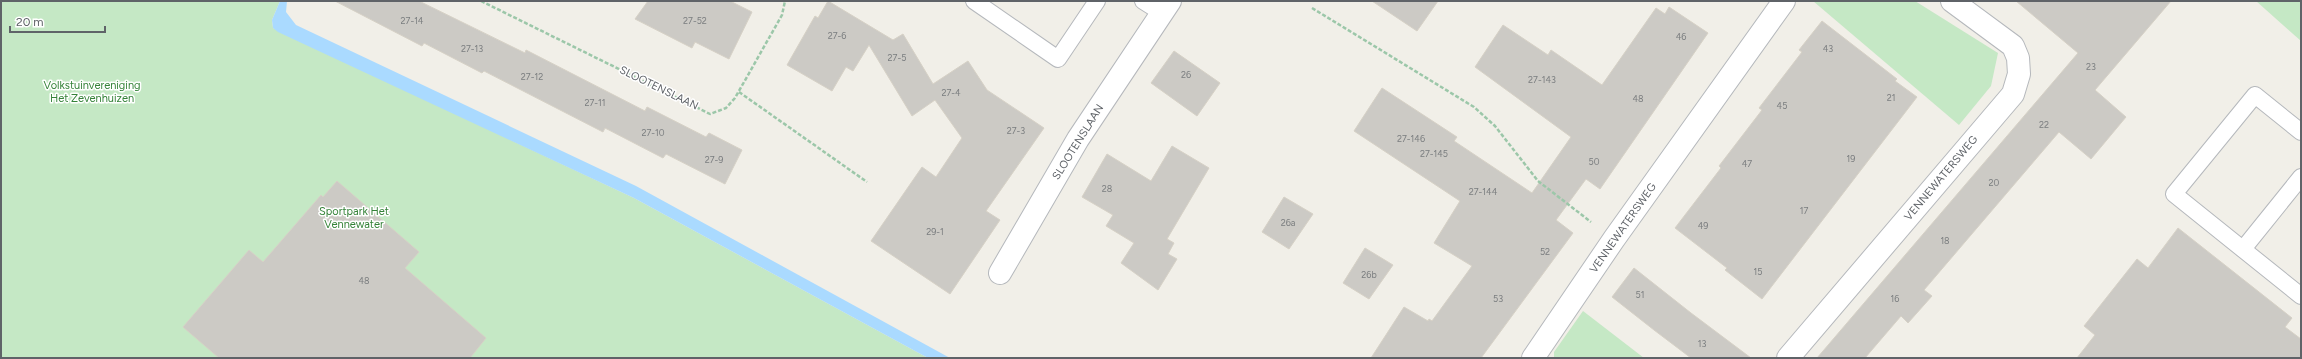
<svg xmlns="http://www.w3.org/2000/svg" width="2302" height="359" font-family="Figtree,sans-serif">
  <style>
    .green { fill: #c5e8c5 }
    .water { fill: #aadaff }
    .building { fill: #cccac5; stroke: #d6d1c6 }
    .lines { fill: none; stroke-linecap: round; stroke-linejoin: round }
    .lane-casing { stroke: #b5b8bc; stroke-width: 18 }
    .street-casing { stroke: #b5b8bc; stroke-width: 24 }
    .path { stroke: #9cc7a9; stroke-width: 2.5; stroke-dasharray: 4 2; stroke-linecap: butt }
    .lane { stroke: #fff; stroke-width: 16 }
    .street { stroke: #fff; stroke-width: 22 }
    .labels { text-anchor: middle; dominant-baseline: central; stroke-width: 3; stroke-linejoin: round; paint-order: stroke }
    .number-label { font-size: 9px; fill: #7a7d7f }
    .park-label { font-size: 11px; fill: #348238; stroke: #fff }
    .street-label { font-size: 11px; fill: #5f6368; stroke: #fff }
  </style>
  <rect width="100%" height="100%" fill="#f1efe8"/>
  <!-- green -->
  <g class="green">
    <polygon points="1,1 280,1 272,20 273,28 634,198 928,358 1,358"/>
    <polygon points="1813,1 1915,1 1998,53 1991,86 1959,125"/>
    <polygon points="2256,1 2301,1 2301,41"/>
    <polygon points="1583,311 1644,358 1554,358 1554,352"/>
  </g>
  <!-- water -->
  <polygon class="water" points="280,1 287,1 286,12 296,25 636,186 950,358 928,358 634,198 278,32 273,28 272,20"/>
  <!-- building -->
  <g class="building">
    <polygon points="335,1 419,1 525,53 526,50 645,111 647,107 706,137 709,133 742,150 725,184 666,154 663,158 605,128 603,132 484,71 482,73 424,43 422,46"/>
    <polygon points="648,1 730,1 752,12 729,59 695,42 692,48 635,19"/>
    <polygon points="828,1 893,40 903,34 933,84 968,61 987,90 1044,128 986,211 1000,220 950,294 871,241 922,167 936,177 962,138 935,100 912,116 869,45 853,71 846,67 832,91 787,65 815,16 818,18"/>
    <polygon points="1372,1 1438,1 1417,31"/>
    <polygon points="2016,1 2171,1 2095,90 2126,117 2091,159 2059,132 1924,290 1932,296 1908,323 1901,316 1865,358 1817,358 2078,53"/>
    <polygon points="1669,7 1708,33 1600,189 1586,179 1556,220 1573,233 1481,358 1371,358 1404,307 1428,321 1429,319 1432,321 1472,266 1434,243 1460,201 1354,131 1382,88 1457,137 1454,141 1532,193 1571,137 1475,67 1503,25 1548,55 1551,50 1602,85 1656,8 1665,14"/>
    <polygon points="1822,21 1897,79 1895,81 1917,97 1762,299 1725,270 1727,268 1675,228 1721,168 1719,166 1762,110 1759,108 1802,52 1799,50"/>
    <polygon points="1174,51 1220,83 1197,116 1151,83"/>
    <polygon points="1172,146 1209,168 1167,239 1174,243 1168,254 1177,259 1158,290 1121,263 1134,243 1106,226 1113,215 1082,197 1107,154 1151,181"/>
    <polygon points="337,181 419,252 405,268 486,338 470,358 219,358 183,327 249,250 263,262 321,195 323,197"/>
    <polygon points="1284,197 1313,214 1289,249 1262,232"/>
    <polygon points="2178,228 2292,318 2285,327 2301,339 2301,358 2077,358 2095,335 2084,326 2137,259 2148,268"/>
    <polygon points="1365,248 1393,265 1369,299 1343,283"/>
    <polygon points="1634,268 1691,313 1751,358 1691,358 1654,330 1612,297"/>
  </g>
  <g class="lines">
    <!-- lane casing -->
    <g class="lane-casing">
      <g id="lane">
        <polyline points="974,1 1058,59 1097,1"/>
        <polyline points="1143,1 1162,13"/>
        <polyline points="2301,132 2255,95 2174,194 2301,296"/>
        <polyline points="2243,249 2301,177"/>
      </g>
    </g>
    <!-- street casing -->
    <g class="street-casing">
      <g id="street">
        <polyline points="1000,273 1078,139 1170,1"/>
        <polyline points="1533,358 1614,239 1784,1"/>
        <polyline points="1788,358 2013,94 2019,74 2018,58 2013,46 1952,1"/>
      </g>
    </g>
    <!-- path -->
    <g class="path">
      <polyline points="481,1 710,114 726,108 735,98 782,15 785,1"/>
      <polyline points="1312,8 1474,107 1495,126 1538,181 1591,222"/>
      <polyline points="739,92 867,182"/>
    </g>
    <!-- lane -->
    <use href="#lane" class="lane"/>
    <!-- street -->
    <use href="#street" class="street"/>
  </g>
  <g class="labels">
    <!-- number labels -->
    <g class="number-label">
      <text x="412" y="20">27-14</text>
      <text x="695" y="20">27-52</text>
      <text x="837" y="35">27-6</text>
      <text x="1681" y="36">46</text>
      <text x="472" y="48">27-13</text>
      <text x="1828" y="48">43</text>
      <text x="897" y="57">27-5</text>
      <text x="2091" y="66">23</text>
      <text x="1186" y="74">26</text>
      <text x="532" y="76">27-12</text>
      <text x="1542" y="79">27-143</text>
      <text x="951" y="92">27-4</text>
      <text x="1891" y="97">21</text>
      <text x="1638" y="98">48</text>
      <text x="595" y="102">27-11</text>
      <text x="1782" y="105">45</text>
      <text x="2044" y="124">22</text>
      <text x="1016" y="130">27-3</text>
      <text x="653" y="132">27-10</text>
      <text x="1411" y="138">27-146</text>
      <text x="1434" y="153">27-145</text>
      <text x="1851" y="158">19</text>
      <text x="714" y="159">27-9</text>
      <text x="1594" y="161">50</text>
      <text x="1747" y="163">47</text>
      <text x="1994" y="182">20</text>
      <text x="1107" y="188">28</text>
      <text x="1483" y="191">27-144</text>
      <text x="1804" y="210">17</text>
      <text x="1288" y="222">26a</text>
      <text x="1703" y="225">49</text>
      <text x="935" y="231">29-1</text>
      <text x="1945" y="240">18</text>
      <text x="1545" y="251">52</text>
      <text x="1758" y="271">15</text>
      <text x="1369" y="274">26b</text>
      <text x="364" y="280">48</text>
      <text x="1640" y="294">51</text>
      <text x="1498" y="298">53</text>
      <text x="1895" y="298">16</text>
      <text x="1702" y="343">13</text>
    </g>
    <!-- park labels -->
    <g class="park-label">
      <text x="92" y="85">Volkstuinvereniging<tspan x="92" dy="13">Het Zevenhuizen</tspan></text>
      <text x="354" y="211">Sportpark Het<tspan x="354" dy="13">Vennewater</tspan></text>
    </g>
    <!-- street labels -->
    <g class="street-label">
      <text transform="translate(659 88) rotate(26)">SLOOTENSLAAN</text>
      <text transform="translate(1078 142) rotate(-58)">SLOOTENSLAAN</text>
      <text transform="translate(1941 178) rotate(-50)">VENNEWATERSWEG</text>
      <text transform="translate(1623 228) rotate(-55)">VENNEWATERSWEG</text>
    </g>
  </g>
  <!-- border -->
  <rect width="2302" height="359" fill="none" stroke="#5f6368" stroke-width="4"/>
  <!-- scale -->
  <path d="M10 26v6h95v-6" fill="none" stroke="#5f6368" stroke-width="2"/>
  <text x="16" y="26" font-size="12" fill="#5f6368" stroke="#ffffff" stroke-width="3" paint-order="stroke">20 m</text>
</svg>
